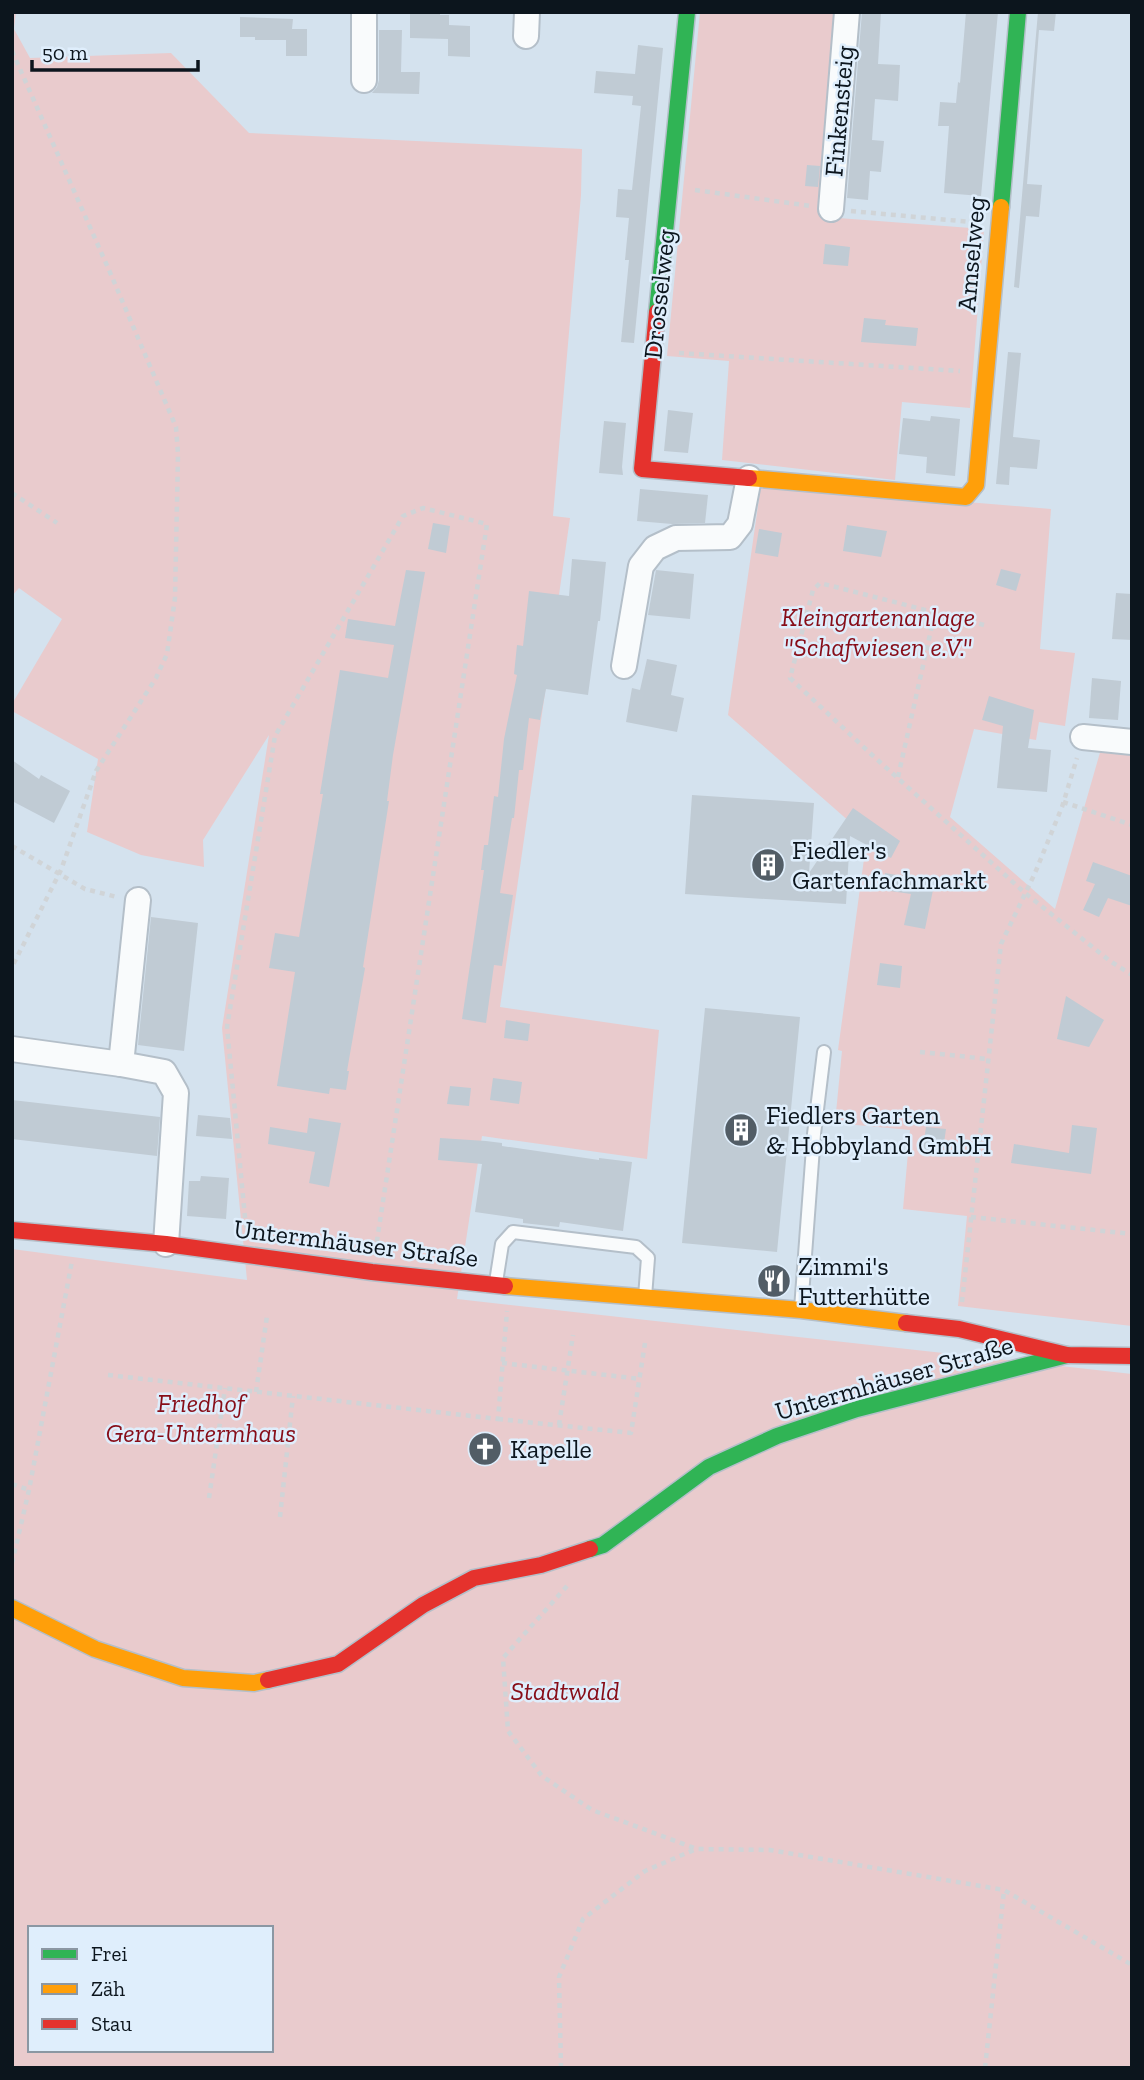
<svg xmlns="http://www.w3.org/2000/svg" width="1144" height="2080" font-family="'Zilla Slab',serif">
  <style>
    .green { fill: #e9cbcd; fill-rule: evenodd }
    .building { fill: #c0cbd4 }
    .lines { fill: none; stroke-linecap: round; stroke-linejoin: round }
    .lane-casing { stroke: #b4bfc9; stroke-width: 16 }
    .street-casing { stroke: #b4bfc9; stroke-width: 28 }
    .fast-casing { stroke: #b4bfc9; stroke-width: 19 }
    .slow-casing { stroke: #b4bfc9; stroke-width: 19 }
    .jam-casing { stroke: #b4bfc9; stroke-width: 19 }
    .path { stroke: #d0d4d7; stroke-width: 4.5; stroke-dasharray: 5 5; stroke-linecap: butt }
    .lane { stroke: #f9fbfc; stroke-width: 12 }
    .street { stroke: #f9fbfc; stroke-width: 24 }
    .fast { stroke: #30b455; stroke-width: 16 }
    .slow { stroke: #ff9f0a; stroke-width: 16 }
    .jam { stroke: #e5322d; stroke-width: 16 }
    .labels { text-anchor: middle; dominant-baseline: central; stroke-width: 5; stroke-linejoin: round; paint-order: stroke }
    .street-label { font-size: 26px; fill: #0c151d; stroke: #dfeefc }
    .park-label { font-size: 26px; font-style: italic; fill: #870d18; stroke: #dfeefc }
    .poi-label { font-size: 26px; fill: #0c151d; stroke: #dfeefc; text-anchor: start }
  </style>
  <rect width="100%" height="100%" fill="#d4e2ee"/>
  <!-- green -->
  <g class="green">
    <path d="M12,12H16L14,29L30,58L171,53L249,133L582,149L581,195L553,516L570,518L500,1007L659,1030L647,1159L482,1136L457,1299L1132,1374V2068H12V1249L247,1280L222,1028L269,735L203,840L204,867L141,855L87,832L98,759L12,711V704L62,619L19,588L12,596ZM30,1928H271V2050H30Z"/>
    <polygon points="700,12 838,12 825,217 984,229 970,408 902,402 895,480 722,460 729,361 667,356"/>
    <polygon points="761,485 1051,509 1040,649 1075,653 1065,726 1039,722 1036,740 974,729 950,817 1055,909 1101,749 1132,752 1132,1326 958,1306 967,1216 903,1209 910,1130 835,1123 842,1051 838,1050 867,837 728,715"/>
  </g>
  <!-- building -->
  <g class="building">
    <polygon points="418,12 440,12 440,15 449,15 449,25 470,26 470,57 448,56 448,32 448,39 410,38 410,14 418,14"/>
    <polygon points="862,12 881,12 878,64 900,65 898,101 875,99 872,140 884,141 881,172 870,171 868,200 847,198"/>
    <polygon points="966,12 998,12 981,196 944,193 949,126 938,126 940,102 956,103 958,82 960,83"/>
    <polygon points="1038,12 1056,12 1054,31 1039,30 1027,184 1042,185 1039,217 1026,216 1019,288 1014,287"/>
    <polygon points="240,17 293,19 292,29 307,29 307,56 286,56 286,40 255,40 255,37 240,37"/>
    <polygon points="379,30 402,30 401,72 420,72 419,94 372,93 377,87 379,80"/>
    <polygon points="638,45 663,48 634,343 621,342 629,260 625,260 629,218 616,217 618,189 632,190 641,106 632,105 633,96 594,93 596,71 635,74"/>
    <polygon points="807,165 820,166 818,187 805,186"/>
    <polygon points="825,244 850,247 848,266 823,264"/>
    <polygon points="864,318 886,320 885,325 918,328 916,346 861,342"/>
    <polygon points="1008,352 1021,353 1013,437 1040,440 1037,469 1010,467 1009,485 996,484"/>
    <polygon points="668,410 693,413 688,453 664,451"/>
    <polygon points="931,416 960,419 955,476 926,473 927,457 899,454 903,418 930,421"/>
    <polygon points="604,421 626,423 622,467 623,475 599,473"/>
    <polygon points="640,489 708,495 705,523 672,524 637,521"/>
    <polygon points="433,523 450,526 446,553 428,549"/>
    <polygon points="847,525 887,531 881,557 843,551"/>
    <polygon points="759,529 782,533 778,557 755,553"/>
    <polygon points="572,559 606,562 600,621 598,621 588,695 546,689 540,720 529,718 523,770 519,770 514,818 512,818 500,893 513,895 502,966 494,965 486,1023 462,1019 484,870 481,870 484,845 488,845 494,796 498,797 504,739 517,675 514,674 517,645 523,646 529,591 569,596"/>
    <polygon points="1001,569 1021,574 1016,591 996,585"/>
    <polygon points="406,570 425,572 393,755 387,801 389,801 363,967 365,968 347,1071 349,1071 346,1090 330,1088 329,1094 277,1086 295,972 269,968 275,933 299,937 323,794 320,794 340,670 388,678 394,645 345,638 348,619 395,626"/>
    <polygon points="656,570 694,574 690,619 648,615"/>
    <polygon points="1116,593 1132,594 1132,640 1112,639"/>
    <polygon points="647,659 677,665 671,695 684,698 677,732 626,722 632,688 640,690"/>
    <polygon points="1092,678 1121,681 1118,720 1089,718"/>
    <polygon points="989,696 1034,710 1028,748 1051,750 1047,792 997,788 1003,726 982,720"/>
    <polygon points="12,760 39,779 41,775 70,791 54,823 12,801"/>
    <polygon points="692,795 814,803 809,873 853,808 900,841 891,858 850,836 846,904 685,894"/>
    <polygon points="1093,862 1132,876 1132,906 1108,898 1099,917 1083,910 1095,884 1086,881"/>
    <polygon points="885,873 938,882 933,890 925,929 904,925 911,894 883,890"/>
    <polygon points="151,917 198,923 184,1051 138,1045"/>
    <polygon points="880,963 902,966 900,988 877,985"/>
    <polygon points="1066,996 1104,1020 1089,1047 1057,1039"/>
    <polygon points="705,1008 800,1017 777,1252 682,1243"/>
    <polygon points="506,1020 530,1024 528,1041 504,1038"/>
    <polygon points="493,1078 522,1082 519,1104 490,1100"/>
    <polygon points="450,1086 471,1088 469,1106 447,1104"/>
    <polygon points="12,1100 160,1117 157,1156 12,1139"/>
    <polygon points="198,1115 230,1118 232,1139 196,1136"/>
    <polygon points="309,1118 341,1123 329,1187 309,1183 315,1152 268,1144 270,1127 307,1133"/>
    <polygon points="1072,1125 1097,1128 1091,1174 1011,1163 1014,1144 1069,1153"/>
    <polygon points="926,1127 946,1129 942,1157 922,1154"/>
    <polygon points="440,1138 486,1141 502,1143 502,1146 599,1160 599,1158 632,1162 623,1231 560,1222 559,1227 523,1223 523,1219 475,1212 482,1164 438,1160"/>
    <polygon points="201,1176 229,1178 226,1219 187,1216 189,1181 200,1181"/>
  </g>
  <g class="lines">
    <!-- lane casing -->
    <g class="lane-casing">
      <g id="lane">
        <polyline points="496,1282 502,1244 513,1232 636,1247 648,1258 645,1297"/>
        <polyline points="801,1309 814,1134 824,1052"/>
      </g>
    </g>
    <!-- street casing -->
    <g class="street-casing">
      <g id="street">
        <polyline points="526,36 527,12"/>
        <polyline points="364,80 364,12"/>
        <polyline points="831,209 847,12"/>
        <polyline points="624,666 641,566 655,548 676,538 730,537 740,524 749,478"/>
        <polyline points="1083,737 1132,742"/>
        <polyline points="12,1049 121,1064 164,1072 176,1093 166,1244"/>
        <polyline points="121,1064 138,900"/>
      </g>
    </g>
    <!-- fast casing -->
    <g class="fast-casing">
      <g id="fast">
        <polyline points="1001,207 1018,12"/>
        <polyline points="657,312 687,12"/>
        <polyline points="590,1549 603,1545 709,1467 777,1436 857,1409 1067,1355"/>
      </g>
    </g>
    <!-- slow casing -->
    <g class="slow-casing">
      <g id="slow">
        <polyline points="749,478 966,497 976,485 1001,207"/>
        <polyline points="505,1286 801,1310 906,1323"/>
        <polyline points="12,1608 95,1649 183,1678 254,1683 268,1680"/>
      </g>
    </g>
    <!-- jam casing -->
    <g class="jam-casing">
      <g id="jam">
        <polyline points="657,312 642,469 749,478"/>
        <polyline points="12,1230 166,1244 372,1272 505,1286"/>
        <polyline points="906,1323 959,1329 1067,1355 1132,1356"/>
        <polyline points="268,1680 338,1664 423,1605 474,1578 541,1565 590,1549"/>
      </g>
    </g>
    <!-- path -->
    <g class="path">
      <polyline points="12,51 109,270 176,427 178,454 175,598 167,654 156,678 96,771 61,870 12,967"/>
      <polyline points="695,190 811,206"/>
      <polyline points="851,211 971,222"/>
      <polyline points="679,353 960,371"/>
      <polyline points="12,493 57,523"/>
      <polyline points="984,625 820,583 813,590 790,678 871,754 1025,893 1110,961 1132,975"/>
      <polyline points="898,777 935,612"/>
      <polyline points="1063,802 1132,825"/>
      <polyline points="12,846 85,889 117,897"/>
      <polyline points="920,1052 988,1059"/>
      <polyline points="971,1217 1132,1234"/>
      <polyline points="246,1228 227,1027 275,736 403,516 423,508 487,524 376,1247"/>
      <polyline points="962,1302 1001,944 1035,873 1062,807 1077,758"/>
      <polyline points="502,1363 641,1379"/>
      <polyline points="108,1375 498,1419 507,1311"/>
      <polyline points="256,1392 267,1316"/>
      <polyline points="498,1419 631,1433 645,1343"/>
      <polyline points="559,1425 573,1335"/>
      <polyline points="12,1484 29,1490"/>
      <polyline points="209,1498 225,1388"/>
      <polyline points="280,1517 293,1396"/>
      <polyline points="12,1563 29,1490 72,1261"/>
      <polyline points="567,1586 503,1658 508,1731 542,1776 592,1810 697,1849 770,1850 1004,1890 1132,1965"/>
      <polyline points="561,2068 559,1977 583,1919 645,1871 696,1849"/>
      <polyline points="985,2068 1004,1890"/>
    </g>
    <!-- lane -->
    <use href="#lane" class="lane"/>
    <!-- street -->
    <use href="#street" class="street"/>
    <!-- fast -->
    <use href="#fast" class="fast"/>
    <!-- slow -->
    <use href="#slow" class="slow"/>
    <!-- jam -->
    <use href="#jam" class="jam"/>
  </g>
  <!-- icons -->
  <defs>
    <g id="building-disc" transform="scale(1.75)"><circle r="9.5" fill="#525d66" stroke="#dfeefc"/><path d="M-4-6H4V6H1V3H-1V6H-4ZM-2.5-4.3h1.7v1.8h-1.7ZM.8-4.3h1.7v1.8H.8ZM-2.5-1h1.7V.8h-1.7ZM.8-1h1.7V.8H.8Z" fill="#fff"/></g>
    <g id="restaurant-disc" transform="scale(1.75)"><circle r="9.5" fill="#525d66" stroke="#dfeefc"/><path d="M-5-6h1v4h1v-4h1v4h1v-4h1v5L-1.5 .5V6h-2V.5L-5-1ZM5-6V6H3V1.5H1.5Q1.5-4 5-6Z" fill="#fff"/></g>
    <g id="church-disc" transform="scale(1.75)"><circle r="9.5" fill="#525d66" stroke="#dfeefc"/><path d="M-1.2-6h2.4v3.5h3.3v2.4h-3.3V6h-2.4V-.1h-3.3v-2.4h3.3Z" fill="#fff"/></g>
  </defs>
  <g fill-rule="evenodd">
    <use href="#building-disc" x="768" y="865"/>
    <use href="#building-disc" x="741" y="1130"/>
    <use href="#restaurant-disc" x="774" y="1281"/>
    <use href="#church-disc" x="485" y="1449"/>
  </g>
  <g class="labels">
    <!-- street labels -->
    <g class="street-label">
      <text transform="translate(839 111) rotate(-85)">Finkensteig</text>
      <text transform="translate(971 254) rotate(-85)">Amselweg</text>
      <text transform="translate(659 294) rotate(-84)">Drosselweg</text>
      <text transform="translate(356 1243) rotate(7)">Untermhäuser Straße</text>
      <text transform="translate(894 1378) rotate(-16)">Untermhäuser Straße</text>
    </g>
    <!-- park labels -->
    <g class="park-label">
      <text x="878" y="617">Kleingartenanlage<tspan x="878" dy="30">"Schafwiesen e.V."</tspan></text>
      <text x="201" y="1403">Friedhof<tspan x="201" dy="30">Gera-Untermhaus</tspan></text>
      <text x="565" y="1691">Stadtwald</text>
    </g>
    <!-- poi labels -->
    <g class="poi-label">
      <text x="792" y="850">Fiedler's<tspan x="792" dy="30">Gartenfachmarkt</tspan></text>
      <text x="766" y="1115">Fiedlers Garten<tspan x="766" dy="30">&amp; Hobbyland GmbH</tspan></text>
      <text x="798" y="1266">Zimmi's<tspan x="798" dy="30">Futterhütte</tspan></text>
      <text x="510" y="1449">Kapelle</text>
    </g>
  </g>
  <!-- border -->
  <rect width="1144" height="2080" fill="none" stroke="#0c151d" stroke-width="28"/>
  <!-- legend -->
  <rect x="28" y="1926" width="245" height="126" fill="#dfeefc" stroke="#8b97a3" stroke-width="2"/>
  <rect x="42" y="1949" width="35" height="10" fill="#30b455" stroke="#8b97a3" stroke-width="2"/>
  <text x="91" y="1961" font-size="21" fill="#0c151d">Frei</text>
  <rect x="42" y="1984" width="35" height="10" fill="#ff9f0a" stroke="#8b97a3" stroke-width="2"/>
  <text x="91" y="1996" font-size="21" fill="#0c151d">Zäh</text>
  <rect x="42" y="2019" width="35" height="10" fill="#e5322d" stroke="#8b97a3" stroke-width="2"/>
  <text x="91" y="2031" font-size="21" fill="#0c151d">Stau</text>
  <!-- scale -->
  <path d="M32 60v10h166v-10" fill="none" stroke="#0c151d" stroke-width="3.5"/>
  <text x="42" y="60" font-size="21" fill="#0c151d" stroke="#dfeefc" stroke-width="5" paint-order="stroke">50 m</text>
</svg>
